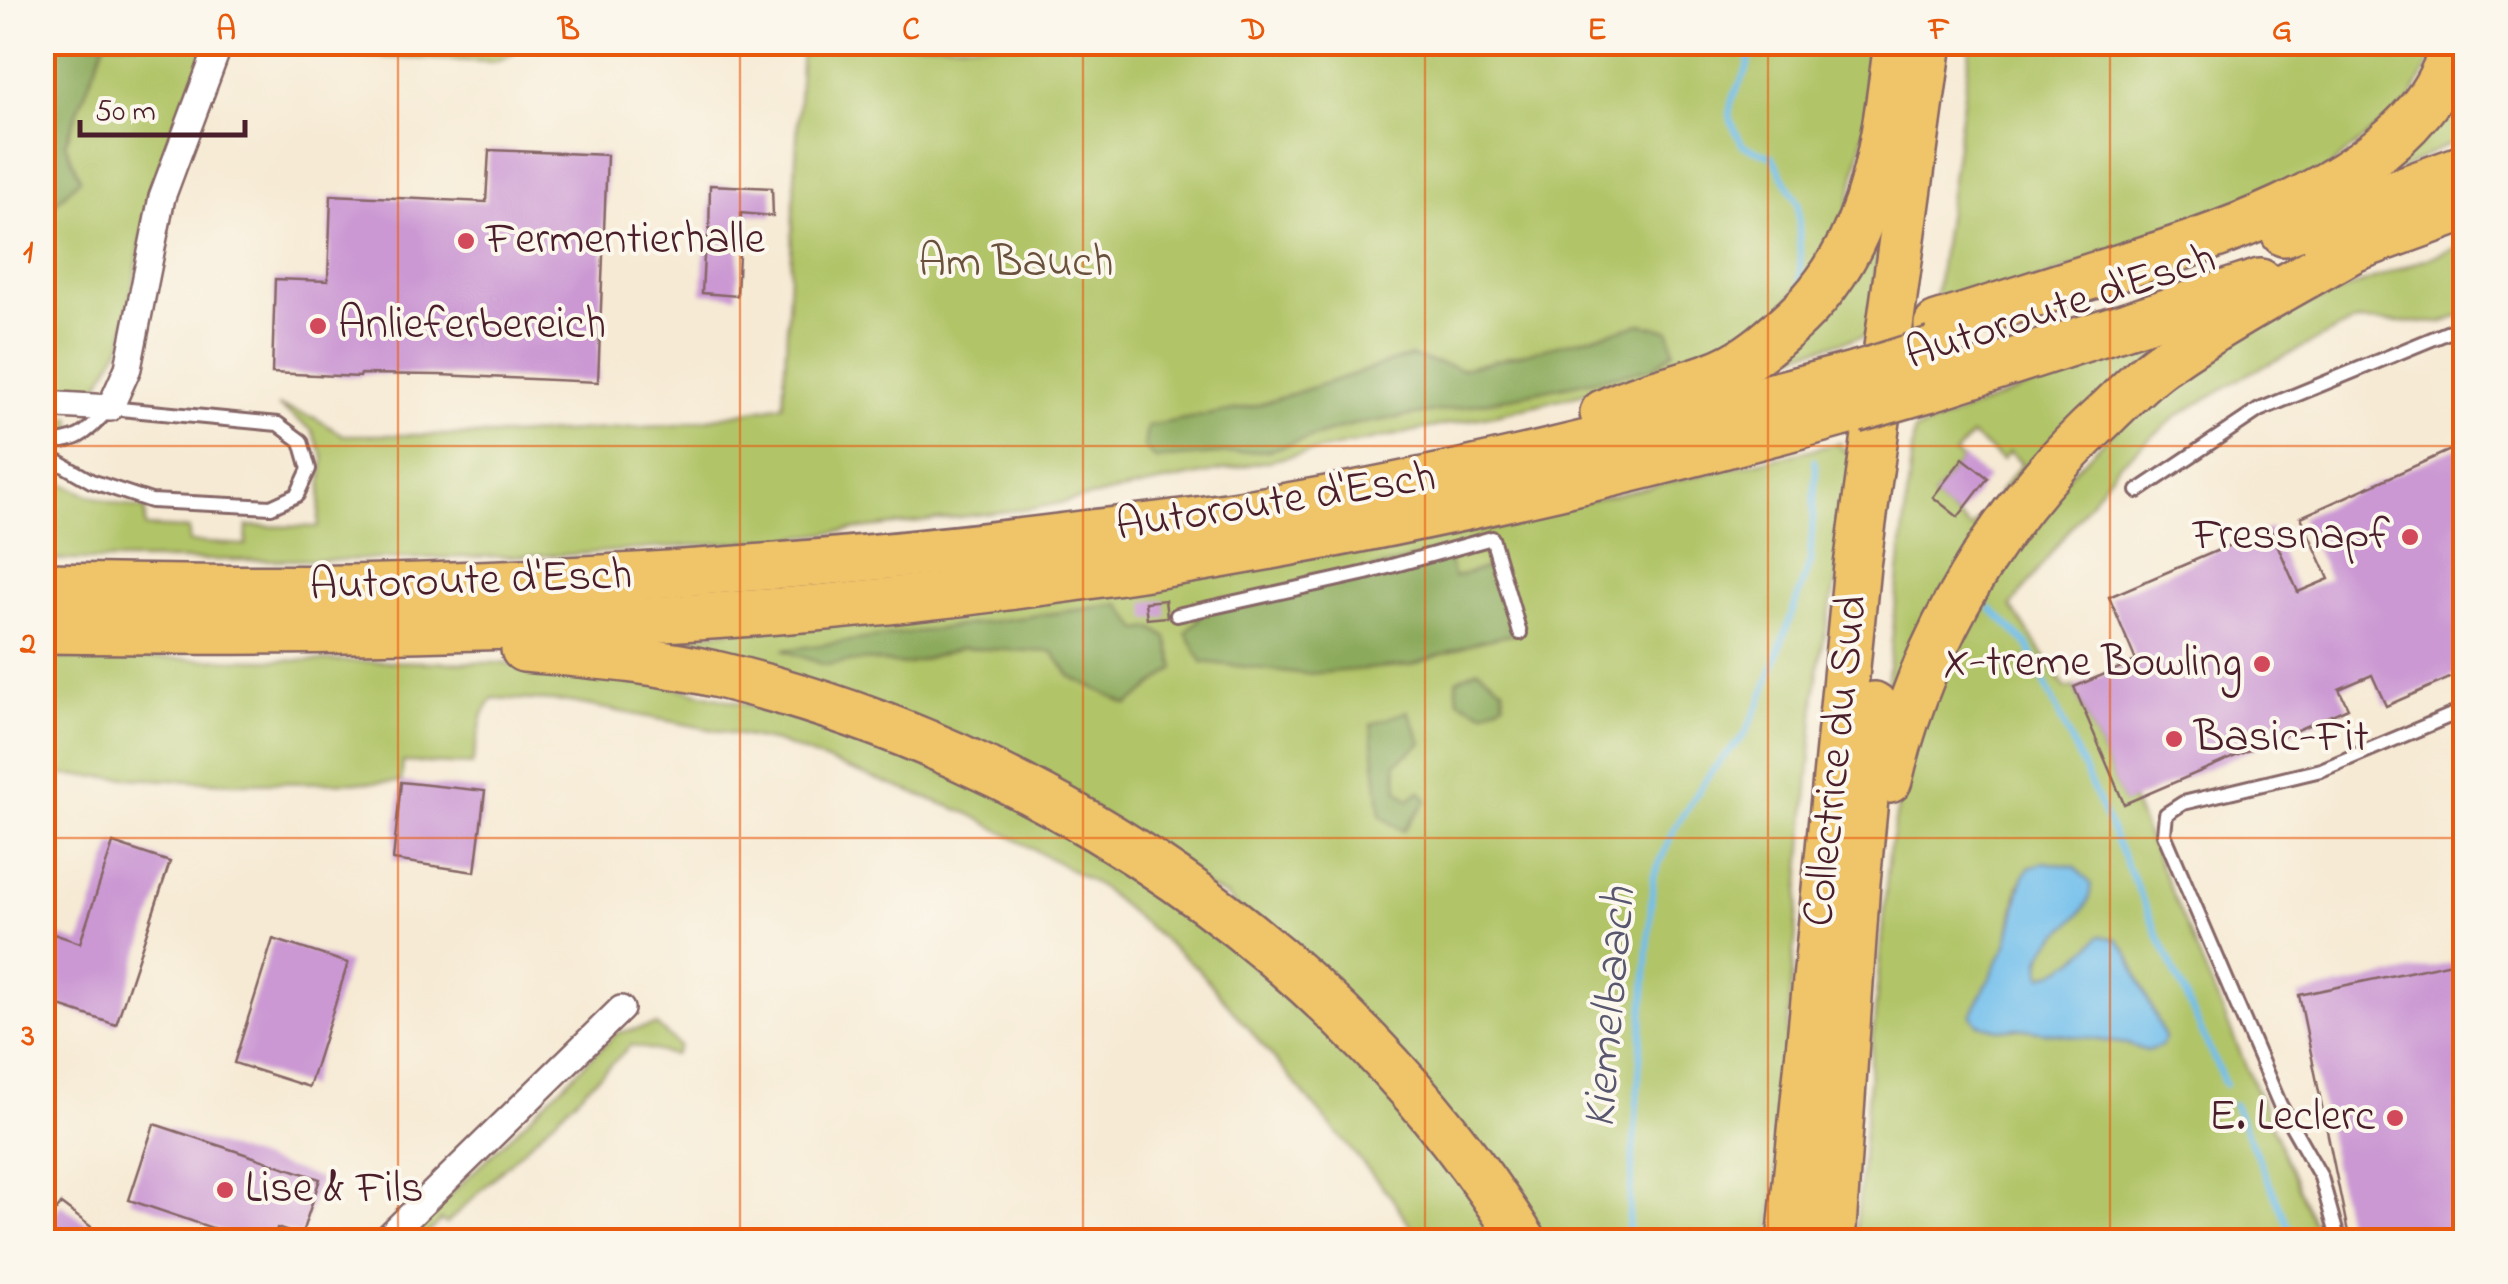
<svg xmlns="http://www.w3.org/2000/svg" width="2508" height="1284" font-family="'Indie Flower',sans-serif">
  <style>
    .green { fill: #b1c468; stroke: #7e724a; stroke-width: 2.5; fill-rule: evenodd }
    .forest { fill: #8caa5c; stroke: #6b6444; stroke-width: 2.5 }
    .water { fill: #72bfec; stroke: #5e6f8c; stroke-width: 2.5 }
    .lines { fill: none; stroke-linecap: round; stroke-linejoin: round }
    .stream { stroke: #72bfec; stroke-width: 6 }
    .building { fill: #cb98d3 }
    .lane-casing { stroke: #866666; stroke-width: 18 }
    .street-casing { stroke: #866666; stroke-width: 30 }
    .highway-casing { stroke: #866666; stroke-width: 50 }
    .lane { stroke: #fff; stroke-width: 12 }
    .street { stroke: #fff; stroke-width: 25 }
    .highway { stroke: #f0c469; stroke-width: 45 }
    .highway-bridge-casing { stroke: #866666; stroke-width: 50; stroke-linecap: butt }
    .highway-bridge { stroke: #f0c469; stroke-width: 45 }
    .grid { fill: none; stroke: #e8590c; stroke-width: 2.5; stroke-opacity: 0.55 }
    .poi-dot { fill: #d1495b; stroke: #fbf7ec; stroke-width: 4 }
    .labels { text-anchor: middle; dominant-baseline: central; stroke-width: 8; stroke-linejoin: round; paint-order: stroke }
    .poi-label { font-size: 45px; fill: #4a1f2b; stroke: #fbf7ec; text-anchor: start }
    .park-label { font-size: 45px; fill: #69513d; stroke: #fbf7ec }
    .street-label { font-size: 45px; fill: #4a1f2b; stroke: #fbf7ec }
    .water-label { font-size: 48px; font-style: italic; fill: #58576f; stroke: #fbf7ec }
    .neatline { fill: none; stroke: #e8590c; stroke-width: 4 }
    .grid-label { font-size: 32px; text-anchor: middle; font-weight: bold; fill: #e8590c }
  </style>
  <rect width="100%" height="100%" fill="#fbf7ec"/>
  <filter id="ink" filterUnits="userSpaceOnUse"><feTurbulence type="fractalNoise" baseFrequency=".01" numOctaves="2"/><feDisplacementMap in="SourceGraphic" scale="20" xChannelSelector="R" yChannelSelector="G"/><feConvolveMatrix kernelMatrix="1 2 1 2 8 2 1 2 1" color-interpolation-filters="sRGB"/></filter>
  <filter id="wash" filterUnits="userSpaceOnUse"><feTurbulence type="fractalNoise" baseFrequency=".0048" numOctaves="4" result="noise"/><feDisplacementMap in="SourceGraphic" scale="40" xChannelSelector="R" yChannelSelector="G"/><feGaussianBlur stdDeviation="2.25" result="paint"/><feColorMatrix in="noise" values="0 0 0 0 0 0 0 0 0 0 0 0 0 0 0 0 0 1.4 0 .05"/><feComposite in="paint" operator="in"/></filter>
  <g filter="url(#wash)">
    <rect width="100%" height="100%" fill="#f6ead4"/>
    <!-- green -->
    <g class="green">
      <polygon points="105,42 207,43 150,195 122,344 95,391 43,391 43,215 80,179 65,144"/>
      <polygon points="320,43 320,42 522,43 511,55 494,62 318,54"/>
      <path d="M802,43H1884L1842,234L1764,329L1658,375L1504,413L1036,508L778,539L563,555L344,560H43L42,472C76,492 106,504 145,509V527L189,529V542L246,545L247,526L318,527L324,458L312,430L278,406L315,418L343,435H508L677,425L783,405ZM1673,351L1654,367L1452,409L1352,425L1270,450L1209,454Z"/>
      <polygon points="1971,43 2440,43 2410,101 2311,182 1933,317"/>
      <polygon points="2465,44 2465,139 2443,147 2389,176 2384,156"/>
      <polygon points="1894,126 1868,335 1795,354 1791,337"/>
      <path d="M2465,244V314L2442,323L2356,321L2246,375L2176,417L2118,465L2011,606L2066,689L2074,687L2124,803L2132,800L2321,1241L1855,1242L1889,852L1902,785L1930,689L2037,506L2170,376L2276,316ZM2029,868L2043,951L2039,969L2042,977C2066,969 2083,955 2100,937L2126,950L2165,1038L2161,1046L2147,1051L2127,1044L2018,1028L1999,1030L1972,1015L2008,942L2019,885Z"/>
      <polygon points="2152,339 2158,356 2009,502 1998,494 2022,463 2009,452 2002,460 1971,435 1955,455 1962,460 1933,497 1971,528 1985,512 1996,521 1882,734 1914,431"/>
      <polygon points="42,416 71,418 72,433 43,435"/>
      <polygon points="1840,443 1842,450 1857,447 1847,525 1818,670 1770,1241 1545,1241 1226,896 665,643 702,634 1488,524"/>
      <polygon points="42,657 500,663 644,680 782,713 899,754 1001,796 1200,918 1402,1099 1506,1241 1420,1241 1392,1198 1197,968 1099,886 970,814 776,742 571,702 493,698 483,714 472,765 403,762 401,782 235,783 43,774"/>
      <polygon points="656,1025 679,1046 674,1055 631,1045 446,1224 441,1220 419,1241 401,1242 617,1033"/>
    </g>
    <!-- forest -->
    <g class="forest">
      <polygon points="56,42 105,43 65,143 80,179 43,215 43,80"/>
      <polygon points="1641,324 1669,330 1674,351 1653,368 1452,409 1352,425 1270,450 1155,459 1144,447 1147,426 1255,406 1410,356 1462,369"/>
      <polygon points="1446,551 1454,577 1499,564 1520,633 1481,641 1411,665 1307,674 1202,662 1186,632 1199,619 1197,611"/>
      <polygon points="1120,604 1139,630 1153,628 1167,638 1175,668 1128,705 1070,676 1053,652 962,648 905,665 867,660 825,665 783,650"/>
      <polygon points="1478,669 1503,688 1504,702 1484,712 1458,700 1456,680"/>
      <polygon points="1408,711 1422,743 1396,763 1398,790 1408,800 1420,791 1427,800 1403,831 1381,816 1371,724"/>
    </g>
    <!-- water -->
    <path class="water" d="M2045,862L2075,867L2091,884C2090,890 2090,896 2088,901C2077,928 2031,942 2042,976C2066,970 2083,954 2100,936L2117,939L2126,950L2165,1038L2161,1046L2147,1051L2127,1044L2018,1028L1999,1030L1978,1024L1971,1015L2008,942L2023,877L2029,868Z"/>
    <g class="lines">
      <!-- stream -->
      <g class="stream">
        <path d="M1748,42C1755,79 1729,85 1730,114C1730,124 1739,137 1743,146L1772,156L1798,203L1801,286"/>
        <polyline points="1991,609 2028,645 2225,1084"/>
        <polyline points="2234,1105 2296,1242"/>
        <polyline points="1627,1242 1653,878 1674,829 1710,773 1745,734 1761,701 1810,562 1816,470 1814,460"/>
      </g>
    </g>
    <g id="blocks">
      <!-- building -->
      <g class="building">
        <polygon points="489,150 607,155 598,382 439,375 361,374 360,377 272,373 275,279 328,281 331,195 486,202"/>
        <polygon points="710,185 772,188 773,216 741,213 737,296 702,293 705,237 709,238"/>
        <polygon points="2466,443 2466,671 2386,706 2372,675 2339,689 2348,708 2124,804 2074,687 2136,661 2109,597 2270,528 2298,592 2329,579 2301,517"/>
        <polygon points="1963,458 1988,478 1958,517 1933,497"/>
        <polygon points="1165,600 1167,617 1147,619 1145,602"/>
        <polygon points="401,782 485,791 475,872 393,860"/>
        <polygon points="113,843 170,862 116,1025 42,1000 42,930 80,943"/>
        <polygon points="273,939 348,963 309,1087 234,1063"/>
        <polygon points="2466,960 2466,1242 2350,1242 2299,995"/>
        <polygon points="154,1124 320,1179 301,1236 277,1228 272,1242 254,1242 129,1200"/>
        <polygon points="61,1204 111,1242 42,1242 42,1229"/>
      </g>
    </g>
  </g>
  <g filter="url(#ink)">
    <use href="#blocks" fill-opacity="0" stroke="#866666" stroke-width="2.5"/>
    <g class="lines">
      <!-- lane casing -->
      <g class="lane-casing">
        <g id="lane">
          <path d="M42,443C80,442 85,434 110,408L278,424L301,441L309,469L297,495L271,507L151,501L91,481L42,453"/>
          <polyline points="2138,491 2259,410 2466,325"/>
          <polyline points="1177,615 1366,573 1492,538 1520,633"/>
          <polyline points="2339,1242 2321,1177 2280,1105 2164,834 2166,814 2183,803 2321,770 2466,709"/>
        </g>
      </g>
      <!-- street casing -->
      <g class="street-casing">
        <g id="street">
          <polyline points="42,404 110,408 128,368 162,197 220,42"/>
          <polyline points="383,1242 621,1009"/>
        </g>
      </g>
      <!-- highway casing -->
      <g class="highway-casing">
        <g id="highway">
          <polyline points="2284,233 2466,167"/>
          <polyline points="2325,259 2466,208"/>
          <path d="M1937,325C1993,307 2049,290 2105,272C2209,239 2349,197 2420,110C2436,91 2448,65 2456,42"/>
          <polyline points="1928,389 2260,282"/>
          <path d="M1603,413C1643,392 1685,388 1725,370C1748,360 1769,342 1787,326C1874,251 1883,149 1897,42"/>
          <path d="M42,586C144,587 246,590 347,588C588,583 827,566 1066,536C1124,529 1182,523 1240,514C1450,481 1656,427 1861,373"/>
          <path d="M42,630C260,633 479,631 696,617C1088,593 1478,516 1855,410"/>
          <path d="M524,649C589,655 655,660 719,675C1045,753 1345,955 1524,1242"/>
          <path d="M1889,780C1923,637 1998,512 2107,413C2125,396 2143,376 2164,362C2224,320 2290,285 2353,249"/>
          <polyline points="1790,1242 1857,566 1929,42"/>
          <polyline points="1832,1242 1857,882 1874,705"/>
        </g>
      </g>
      <!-- lane -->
      <use href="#lane" class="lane"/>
      <!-- street -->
      <use href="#street" class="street"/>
      <!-- highway -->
      <use href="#highway" class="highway"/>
      <!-- highway-bridge casing -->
      <g class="highway-bridge-casing">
        <g id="highway-bridge">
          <polyline points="1861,373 1934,350"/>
          <polyline points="1855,410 1928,389"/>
        </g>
      </g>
      <!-- highway-bridge -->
      <use href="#highway-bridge" class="highway-bridge"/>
    </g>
  </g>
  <!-- grid -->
  <path class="grid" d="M398,42V1242M740,42V1242M1083,42V1242M1425,42V1242M1768,42V1242M2110,42V1242M42,446H2466M42,838H2466"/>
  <!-- markers -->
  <g class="poi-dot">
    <circle cx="466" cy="241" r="10"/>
    <circle cx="318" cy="326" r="10"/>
    <circle cx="2410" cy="537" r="10"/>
    <circle cx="2262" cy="664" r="10"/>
    <circle cx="2174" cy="739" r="10"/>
    <circle cx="2395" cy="1118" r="10"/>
    <circle cx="225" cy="1190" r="10"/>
  </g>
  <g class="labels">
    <!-- poi labels -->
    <g class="poi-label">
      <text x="486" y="241">Fermentierhalle</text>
      <text x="338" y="326">Anlieferbereich</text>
      <text x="2390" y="537" text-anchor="end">Fressnapf</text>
      <text x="2242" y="664" text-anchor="end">X-treme Bowling</text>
      <text x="2194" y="739">Basic-Fit</text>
      <text x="2375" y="1118" text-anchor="end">E. Leclerc</text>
      <text x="245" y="1190">Lise &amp; Fils</text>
    </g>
    <!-- park labels -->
    <g class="park-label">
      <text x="1016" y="264">Am Bauch</text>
    </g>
    <!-- street labels -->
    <g class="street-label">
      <text transform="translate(2061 308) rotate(-18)">Autoroute d'Esch</text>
      <text transform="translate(1276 503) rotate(-9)">Autoroute d'Esch</text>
      <text transform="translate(471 582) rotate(-2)">Autoroute d'Esch</text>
      <text transform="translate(1837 761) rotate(-84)">Collectrice du Sud</text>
    </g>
    <!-- water labels -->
    <g class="water-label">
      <text transform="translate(1611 1008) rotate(-85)">Kiemelbaach</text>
    </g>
  </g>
  <!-- margin -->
  <rect width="2508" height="1284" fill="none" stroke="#fbf7ec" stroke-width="110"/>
  <!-- scale -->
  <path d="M80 120v15h165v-15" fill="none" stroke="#4a1f2b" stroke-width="5"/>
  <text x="95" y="120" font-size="30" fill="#4a1f2b" stroke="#fbf7ec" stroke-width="8" paint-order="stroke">50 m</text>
  <rect x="55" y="55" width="2398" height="1174" class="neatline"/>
  <g class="grid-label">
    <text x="226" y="39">A</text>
    <text x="569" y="39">B</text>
    <text x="911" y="39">C</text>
    <text x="1254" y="39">D</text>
    <text x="1597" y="39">E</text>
    <text x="1939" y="39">F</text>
    <text x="2282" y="39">G</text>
    <text x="28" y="262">1</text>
    <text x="28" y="653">2</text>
    <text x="28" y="1045">3</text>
  </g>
</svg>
